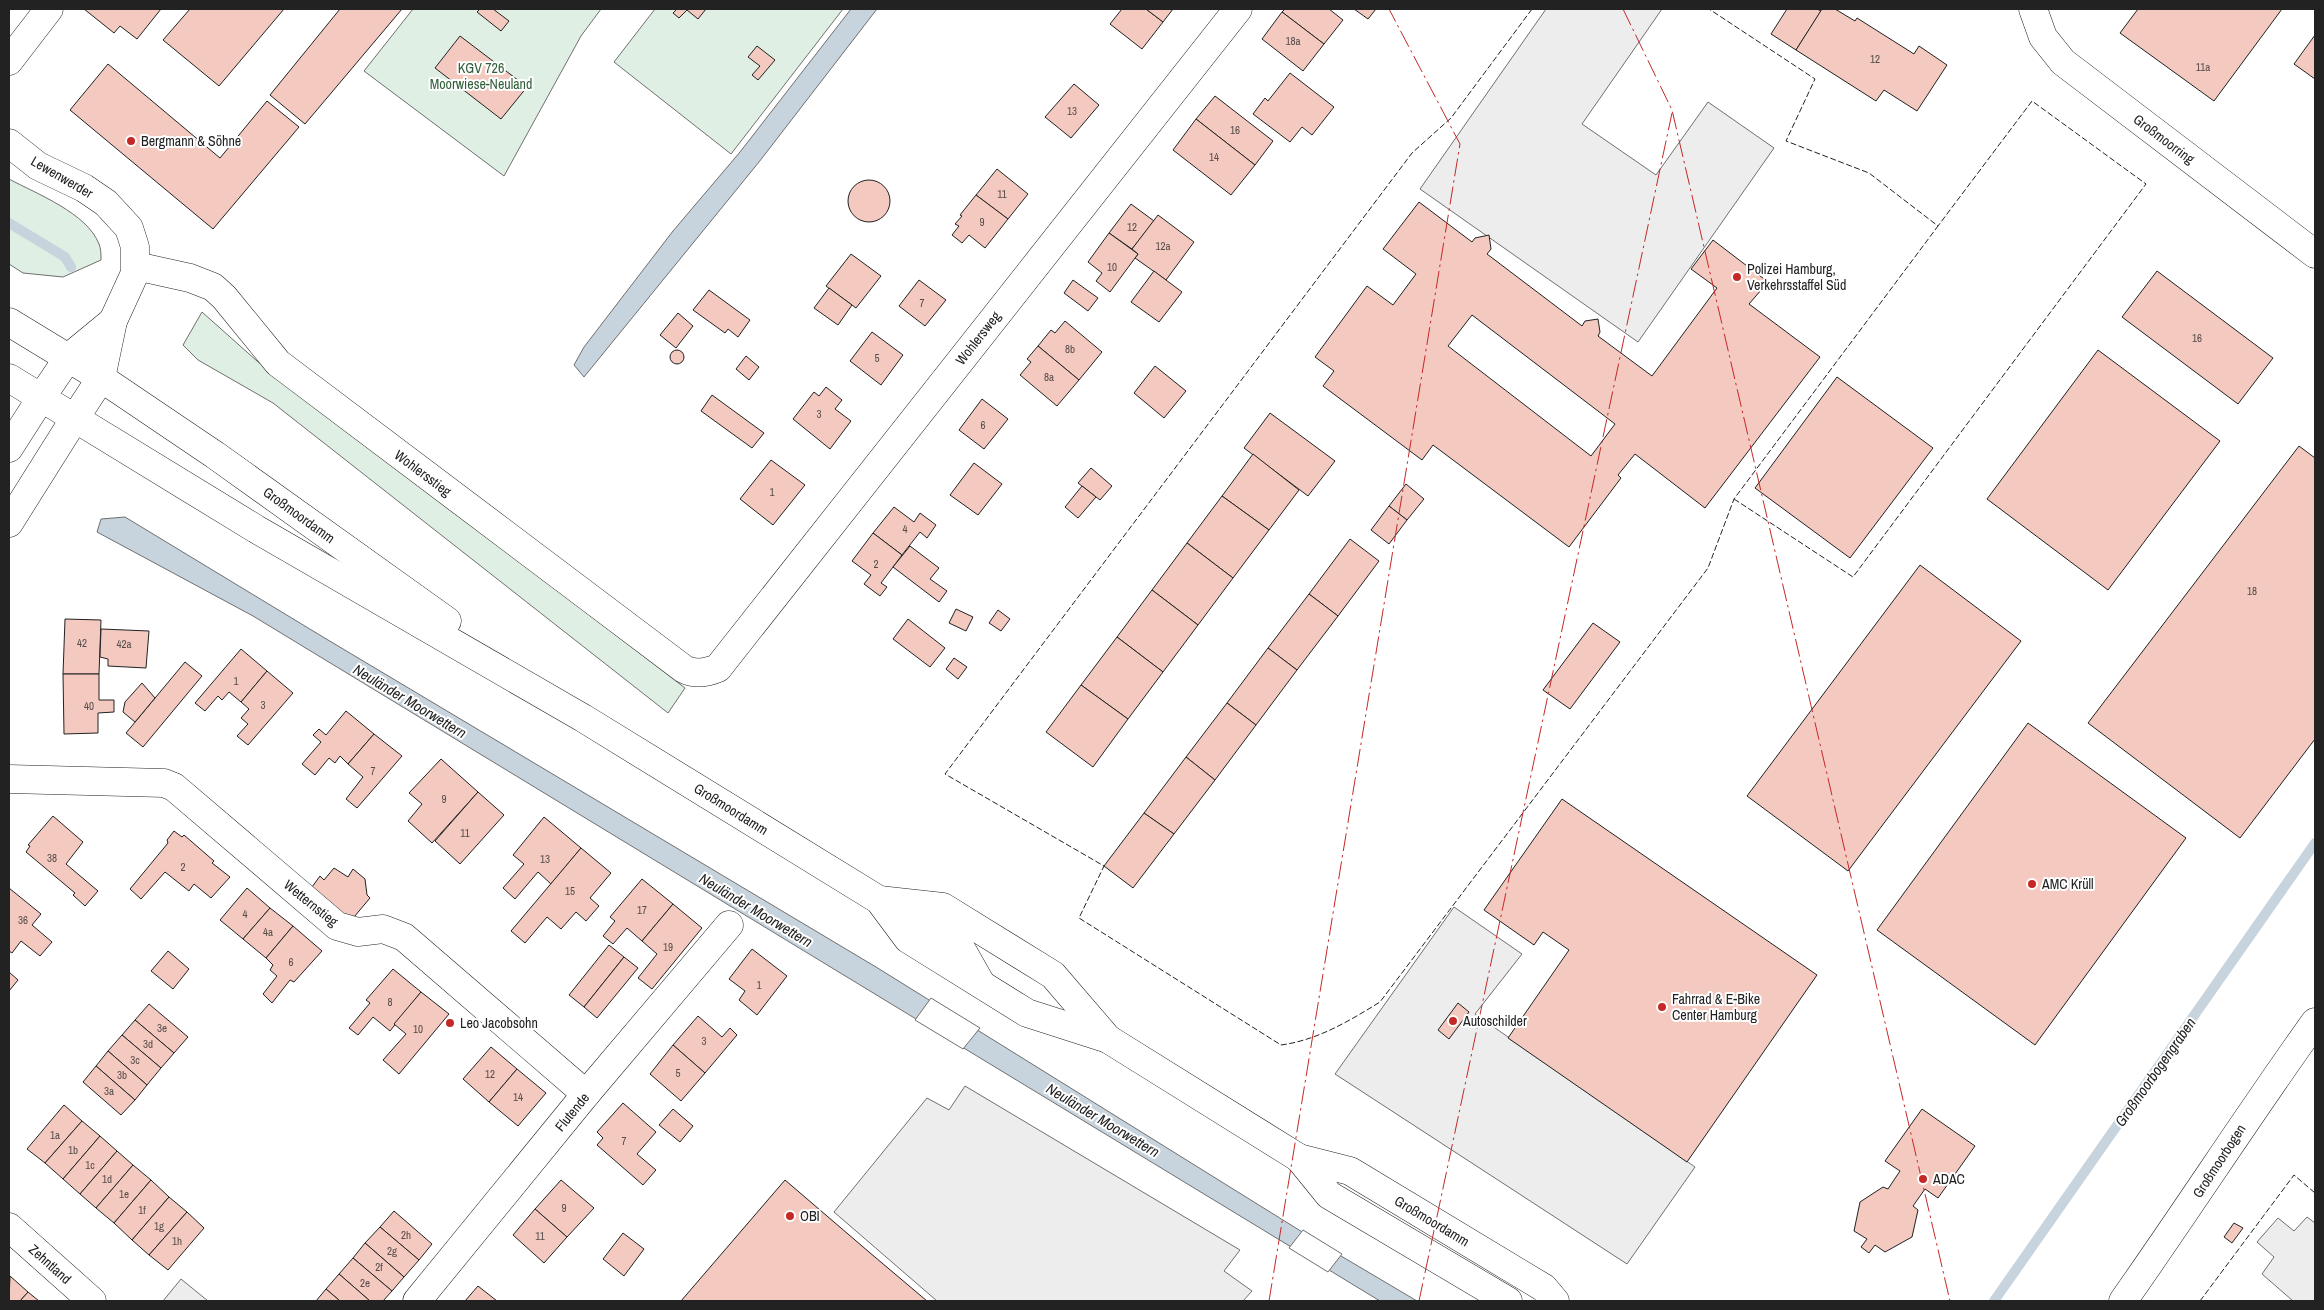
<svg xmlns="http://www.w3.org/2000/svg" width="2324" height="1310" font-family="'Archivo Narrow',sans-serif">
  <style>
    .green { fill: #e0efe3; stroke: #6f6f6f }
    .parking { fill: #ededed; stroke: #6f6f6f }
    .water { fill: #c7d3dd; stroke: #6f6f6f }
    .pier { fill: #fff; stroke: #6f6f6f }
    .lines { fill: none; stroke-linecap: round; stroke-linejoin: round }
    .stream { stroke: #c7d3dd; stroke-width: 10 }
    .building { fill: #f3c9c0; stroke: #222; fill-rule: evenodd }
    .street-casing { stroke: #222; stroke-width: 29 }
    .secondary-casing { stroke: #222; stroke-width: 29 }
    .primary-casing { stroke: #222; stroke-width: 29 }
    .highway-casing { stroke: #222; stroke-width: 29 }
    .street { stroke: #fff; stroke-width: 28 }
    .secondary { stroke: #fff; stroke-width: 28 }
    .primary { stroke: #fff; stroke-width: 28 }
    .highway { stroke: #fff; stroke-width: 28 }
    .fence { stroke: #222; stroke-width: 1; stroke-dasharray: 6 2.5; stroke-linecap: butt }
    .power { stroke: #c62828; stroke-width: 1; stroke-dasharray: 18 4 2.5 4; stroke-linecap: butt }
    .poi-dot { fill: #c62828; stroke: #fff; stroke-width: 2 }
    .labels { text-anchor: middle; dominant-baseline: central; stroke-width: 4; stroke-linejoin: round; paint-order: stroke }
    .number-label { font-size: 11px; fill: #564c4a }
    .park-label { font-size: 14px; fill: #2f5e38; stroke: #fff }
    .street-label { font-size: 14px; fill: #222; stroke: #fff }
    .poi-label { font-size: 14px; fill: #222; stroke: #fff; text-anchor: start }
    .water-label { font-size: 15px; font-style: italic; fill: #222; stroke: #fff }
  </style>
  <rect width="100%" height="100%" fill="#fff"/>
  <!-- green -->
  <g class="green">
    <polygon points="413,9 601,9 581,36 504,176 364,71"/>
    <polygon points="655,9 843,9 731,154 614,62"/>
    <path d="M9,179C37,194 87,213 99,244C101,248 101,255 101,260L63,277L23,273L9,264Z"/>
    <polygon points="202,312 257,361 685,688 668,713 273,403 198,360 183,345"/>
  </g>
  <!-- parking -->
  <g class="parking">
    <polygon points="1546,9 1662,9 1582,124 1656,175 1708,102 1774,148 1638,342 1420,189"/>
    <polygon points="1454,907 1522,954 1475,1014 1695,1167 1627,1264 1335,1074"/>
    <polygon points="965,1086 1240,1250 1224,1271 1252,1291 1243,1301 937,1301 834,1212 927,1098 949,1110"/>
    <polygon points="2307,1217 2315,1223 2315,1301 2293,1301 2262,1274 2274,1257 2257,1242 2278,1218 2294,1231"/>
    <polygon points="181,1279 208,1301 163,1301"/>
  </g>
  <!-- water -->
  <g class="water">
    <polygon points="851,9 877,9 759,162 584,377 574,365 584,347 673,231 740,152"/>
    <polygon points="125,517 323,637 876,967 1336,1253 1417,1301 1380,1301 253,616 97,532 101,519"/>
  </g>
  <!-- pier -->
  <g class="pier">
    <polygon points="931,998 980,1028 963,1049 915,1020"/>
    <polygon points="1303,1230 1342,1254 1328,1272 1289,1248"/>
  </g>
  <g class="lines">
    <!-- stream -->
    <g class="stream">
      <polyline points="9,223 65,257 71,267"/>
      <polyline points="1994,1301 2315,843"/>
    </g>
  </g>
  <!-- building -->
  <g class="building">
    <polygon points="84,9 161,9 137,39 120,26 114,33"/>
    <polygon points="190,9 284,9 219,86 163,40"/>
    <polygon points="340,9 402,9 305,124 270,95"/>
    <polygon points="480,9 493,9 509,21 501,31 477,12"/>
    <polygon points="677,9 706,9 698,19 687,10 679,18 673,13"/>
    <polygon points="1122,9 1146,9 1163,22 1142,49 1110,24"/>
    <polygon points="1146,9 1173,9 1163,22"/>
    <polygon points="1285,9 1329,9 1343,20 1324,44 1282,12"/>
    <polygon points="1354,9 1376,9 1368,19"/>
    <polygon points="1787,9 1817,9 1821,11 1796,50 1771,34"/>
    <polygon points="1822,9 1835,9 1855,21 1857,18 1914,54 1919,46 1947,65 1917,111 1884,90 1876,101 1796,50"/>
    <polygon points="2138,9 2282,9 2214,101 2120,33"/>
    <polygon points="1282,12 1324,44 1303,71 1262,39"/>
    <polygon points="2315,35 2315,79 2294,64"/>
    <polygon points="460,36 527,87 501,119 435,68"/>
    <polygon points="757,46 775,60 758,80 752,75 760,66 748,57"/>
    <polygon points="108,64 220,158 267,101 299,127 213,229 70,110"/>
    <polygon points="1290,73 1334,107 1312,135 1302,127 1290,142 1253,114 1265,98 1268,101"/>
    <polygon points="1074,84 1099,105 1071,138 1045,117"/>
    <polygon points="1215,96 1273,141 1255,165 1196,119"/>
    <polygon points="1196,119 1255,165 1231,195 1173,150"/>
    <polygon points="997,169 1028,194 1008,219 976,195"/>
    <circle cx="869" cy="201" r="21"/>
    <polygon points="976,195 1008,219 985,248 969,235 962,243 952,235 959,226 955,224 962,216 960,215"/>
    <path d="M1419,202L1472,242L1475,238L1489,235L1491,249L1487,254L1582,326L1585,321L1598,319L1600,332L1598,336L1652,376L1717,288L1691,269L1713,240L1768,282L1749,304L1820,357L1705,508L1635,454L1618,475L1621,478L1569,547L1433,445L1422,460L1323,386L1334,371L1315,357L1367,286L1393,305L1416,274L1383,249ZM1472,315L1615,424L1591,456L1448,346Z"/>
    <polygon points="1131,204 1154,221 1132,249 1109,233"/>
    <polygon points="1158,215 1194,242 1166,280 1135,258 1138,254 1132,249"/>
    <polygon points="1109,233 1138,254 1110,292 1096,281 1102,273 1088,262"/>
    <polygon points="851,254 881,276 856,308 826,286"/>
    <polygon points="1154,271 1182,292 1159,322 1131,302"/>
    <polygon points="2157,271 2273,358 2238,404 2122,317"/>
    <polygon points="919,280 946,300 925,326 899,306"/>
    <polygon points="1073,280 1098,298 1088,311 1064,293"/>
    <polygon points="829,288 852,305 838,325 814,308"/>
    <polygon points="709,290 750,320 738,337 728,329 725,333 693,310"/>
    <polygon points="678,313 693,326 676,348 660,335"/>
    <polygon points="1065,321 1102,352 1079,380 1038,346 1051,330 1055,333"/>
    <polygon points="872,332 903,355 881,385 850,361"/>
    <polygon points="1038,346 1079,380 1057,406 1020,375 1031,362 1027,359"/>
    <polygon points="2098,350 2220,441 2108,590 1987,499"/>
    <circle cx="677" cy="357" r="7"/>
    <polygon points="746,356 759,367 749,380 736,369"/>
    <polygon points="1155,366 1186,391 1164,418 1134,393"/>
    <polygon points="1837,377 1933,448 1850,558 1755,488"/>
    <polygon points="826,387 842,400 835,409 851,421 830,449 793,419 814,392 819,396"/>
    <polygon points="712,395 764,433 752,448 701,411"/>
    <polygon points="982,399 1008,419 984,449 959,430"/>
    <polygon points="1270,413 1335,461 1308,496 1244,448"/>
    <polygon points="2299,446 2315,458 2315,739 2240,838 2088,723"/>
    <polygon points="1253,454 1299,490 1269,530 1222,496"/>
    <polygon points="771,460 805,485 773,525 740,499"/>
    <polygon points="974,463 1002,484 978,515 950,495"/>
    <polygon points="1091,468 1112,486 1100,500 1078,483"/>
    <polygon points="1406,484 1424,499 1407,520 1389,506"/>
    <polygon points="1082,486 1096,497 1078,518 1065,507"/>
    <polygon points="1222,496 1269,530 1233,578 1187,543"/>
    <polygon points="1389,506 1407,520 1389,544 1371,530"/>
    <polygon points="894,507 914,522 920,513 936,525 927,538 920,532 902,555 873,533"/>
    <polygon points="873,533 902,555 881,583 887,587 880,596 864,584 871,575 852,561"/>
    <polygon points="1350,539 1379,561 1338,616 1309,594"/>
    <polygon points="1187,543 1233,578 1198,625 1152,590"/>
    <polygon points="910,546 939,568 930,579 947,591 939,602 893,567"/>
    <polygon points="1920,565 2021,641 1848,871 1747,796"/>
    <polygon points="1152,590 1198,625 1163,672 1117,637"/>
    <polygon points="1309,594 1338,616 1297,670 1268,648"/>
    <polygon points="956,609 973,617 966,631 949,623"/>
    <polygon points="998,610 1010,619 1001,631 989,623"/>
    <polygon points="65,619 101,620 99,674 63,674"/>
    <polygon points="908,619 945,648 930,667 893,639"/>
    <polygon points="1593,623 1620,642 1570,709 1543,690"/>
    <polygon points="101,629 149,631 146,668 108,666 108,659 100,657"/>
    <polygon points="1117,637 1163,672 1128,719 1081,685"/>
    <polygon points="1268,648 1297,670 1256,725 1227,703"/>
    <polygon points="241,649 267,671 241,702 229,692 222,700 218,696 205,711 195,703"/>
    <polygon points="954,658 967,667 958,679 946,669"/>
    <polygon points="185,662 202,676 143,747 126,733"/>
    <polygon points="267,671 293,693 248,745 237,736 248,724 241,718 249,709 241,702"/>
    <polygon points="63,674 99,674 99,700 114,700 114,712 98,713 98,733 64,734"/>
    <polygon points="142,683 155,698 135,722 123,712 125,702"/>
    <polygon points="1081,685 1128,719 1093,767 1046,732"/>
    <polygon points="1227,703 1256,725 1215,780 1186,757"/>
    <polygon points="346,711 374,734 348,764 340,756 335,763 329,758 315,775 302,764 321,742 313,735 319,729 326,735"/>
    <polygon points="2028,723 2186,838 2035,1045 1877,930"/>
    <polygon points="374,734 402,756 357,808 346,799 363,777 348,764"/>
    <polygon points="1186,757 1215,780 1174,834 1144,813"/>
    <polygon points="441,759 478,792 432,843 408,821 422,804 409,793"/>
    <polygon points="478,792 504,815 460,864 435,841"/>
    <polygon points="1562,799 1817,975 1687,1162 1508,1038 1569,950 1543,932 1534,945 1484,910"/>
    <polygon points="1144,813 1174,834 1133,888 1104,866"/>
    <polygon points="53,816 83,842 66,864 98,891 85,906 73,895 75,893 26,852 30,846 28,845"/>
    <polygon points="544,817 581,848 551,884 538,872 515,899 503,888 524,864 513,855"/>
    <polygon points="174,831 182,837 184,835 214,861 212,863 230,877 211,898 194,884 189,891 165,872 141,899 130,889 168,843 167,840"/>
    <polygon points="581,848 611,873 590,898 599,906 586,921 576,912 561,929 547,917 525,943 511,931"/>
    <polygon points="334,868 348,877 353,869 365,879 367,895 370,898 354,917 342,917 312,887 320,876 324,880"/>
    <polygon points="642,879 673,904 642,941 627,928 613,944 603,936 615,921 610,917"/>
    <polygon points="9,888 41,914 32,925 52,942 40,956 21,941 12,953 9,951"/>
    <polygon points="247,888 270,908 243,939 220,920"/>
    <polygon points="673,904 702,928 652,989 638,978 657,954 642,941"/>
    <polygon points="270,908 293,926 266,958 243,939"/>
    <polygon points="293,926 322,951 294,982 290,980 272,1003 263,994 277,976 270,970 273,965 266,958"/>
    <polygon points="609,945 624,957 584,1007 569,995"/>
    <polygon points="752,949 787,976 757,1015 739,1000 745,991 729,979"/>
    <polygon points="168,951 189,969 173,989 151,971"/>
    <polygon points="624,957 638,968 597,1018 584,1007"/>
    <polygon points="393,969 421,992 390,1031 373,1017 358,1035 349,1028 370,1003 366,1000"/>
    <polygon points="9,972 18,980 9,991"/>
    <polygon points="421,992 449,1014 399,1074 383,1060 406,1034 394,1024"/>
    <polygon points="1458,1003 1469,1012 1449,1039 1438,1030"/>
    <polygon points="149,1004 188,1037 174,1053 135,1020"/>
    <polygon points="698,1016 722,1037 730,1028 737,1035 705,1073 673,1045"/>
    <polygon points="135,1020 174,1053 161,1068 122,1035"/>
    <polygon points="122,1035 161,1068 147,1085 108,1051"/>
    <polygon points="673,1045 705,1073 681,1101 650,1074"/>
    <polygon points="491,1047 517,1069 489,1102 463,1079"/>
    <polygon points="108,1051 147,1085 135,1100 96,1066"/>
    <polygon points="96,1066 135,1100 121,1115 83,1082"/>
    <polygon points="517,1069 546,1093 518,1126 489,1102"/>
    <polygon points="623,1103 656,1132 637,1154 656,1170 643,1185 597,1145 603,1138 597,1132"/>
    <polygon points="64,1105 82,1121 45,1163 27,1149"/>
    <polygon points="673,1109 693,1126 680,1142 659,1125"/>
    <polygon points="1922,1109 1975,1146 1938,1198 1925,1189 1913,1206 1918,1210 1912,1237 1885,1252 1875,1245 1869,1253 1861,1247 1867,1239 1854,1231 1860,1202 1883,1187 1888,1189 1900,1171 1885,1161"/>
    <polygon points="82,1121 100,1136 63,1179 45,1163"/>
    <polygon points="100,1136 117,1151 80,1194 63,1179"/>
    <polygon points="117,1151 133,1165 96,1208 80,1194"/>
    <polygon points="133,1165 151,1180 114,1223 96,1208"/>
    <polygon points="151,1180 169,1197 132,1240 114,1223"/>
    <polygon points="561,1180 594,1208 567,1237 535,1209"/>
    <polygon points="785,1180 869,1252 927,1301 681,1301"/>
    <polygon points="169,1197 187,1212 149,1255 132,1240"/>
    <polygon points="535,1209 567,1237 544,1263 513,1235"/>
    <polygon points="394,1211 432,1244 419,1260 380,1227"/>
    <polygon points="187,1212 204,1228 168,1270 149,1255"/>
    <polygon points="2234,1223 2243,1228 2232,1243 2224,1237"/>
    <polygon points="380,1227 419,1260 404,1277 365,1243"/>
    <polygon points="623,1233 644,1249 624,1276 603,1259"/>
    <polygon points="365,1243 404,1277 392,1291 353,1258"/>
    <polygon points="353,1258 392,1291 383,1301 370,1301 339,1274"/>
    <polygon points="339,1274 370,1301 340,1301 326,1289"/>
    <polygon points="10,1276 28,1292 20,1301 9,1301"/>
    <polygon points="478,1286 497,1301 465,1301"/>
    <polygon points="326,1289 340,1301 316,1301"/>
    <polygon points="28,1292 39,1301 20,1301"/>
  </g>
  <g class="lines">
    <!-- street casing -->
    <g class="street-casing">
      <g id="street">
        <polyline points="2033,9 2043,37 2063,62 2315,254"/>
        <polyline points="9,61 49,9"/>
        <polyline points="9,143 38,166 84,188 106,203 129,228 135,247 135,273 113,321 101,378"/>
        <path d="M136,266L190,278L213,287L224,297L278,363L684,669C695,675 706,673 718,668L1238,9"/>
        <polyline points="68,358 113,321"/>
        <polyline points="9,779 164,783 174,787 337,926 358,932 383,929 404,937 586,1094"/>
        <polyline points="9,1227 92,1301"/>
        <polyline points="417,1301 586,1094 729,925"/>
      </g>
    </g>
    <!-- secondary casing -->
    <g class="secondary-casing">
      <g id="secondary">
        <polyline points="9,378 256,529 583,718 879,900 908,939 1027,1013 1108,1039 1299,1158 1350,1171 1544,1288 1555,1301"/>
        <polyline points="101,378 215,455 447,621"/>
        <polyline points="41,398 68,358"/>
        <polyline points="879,900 943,907 1053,975 1108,1039"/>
        <polyline points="901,909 921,917 955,938 980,982"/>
        <polyline points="1299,1158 1329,1195 1508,1301"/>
        <path d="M2123,1301C2188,1209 2249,1114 2315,1022"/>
      </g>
    </g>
    <!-- primary casing -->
    <g class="primary-casing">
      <polyline id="primary" points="9,322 101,378 75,418"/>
    </g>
    <!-- highway casing -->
    <g class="highway-casing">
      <g id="highway">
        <polyline points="9,448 41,398"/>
        <polyline points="9,523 75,418"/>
      </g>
    </g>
    <!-- street -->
    <use href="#street" class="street"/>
    <!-- secondary -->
    <use href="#secondary" class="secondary"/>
    <!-- primary -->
    <use href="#primary" class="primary"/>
    <!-- highway -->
    <use href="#highway" class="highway"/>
    <!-- fence -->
    <g class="fence">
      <path d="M1532,9L1451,118L1412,153L945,774L1104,866L1079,918L1281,1045C1318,1040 1349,1021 1380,1002L1708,568L1734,499L1938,226L1869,173L1786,141L1815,79L1709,9"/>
      <polyline points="1734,499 1853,577 2146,184 2032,101 1938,226"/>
      <polyline points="2200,1301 2294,1175 2315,1193"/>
    </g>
    <!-- power -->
    <g class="power">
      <polyline points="1623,9 1672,110 1950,1301"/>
      <polyline points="1269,1301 1460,144 1389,9"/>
      <polyline points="1419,1301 1672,113"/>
    </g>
  </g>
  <!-- markers -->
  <g class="poi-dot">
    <circle cx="131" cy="141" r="5"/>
    <circle cx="1737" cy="277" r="5"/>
    <circle cx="2032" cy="884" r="5"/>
    <circle cx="1662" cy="1007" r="5"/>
    <circle cx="1453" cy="1021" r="5"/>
    <circle cx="450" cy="1023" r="5"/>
    <circle cx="1923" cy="1179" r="5"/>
    <circle cx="790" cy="1216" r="5"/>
  </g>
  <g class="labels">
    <!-- number labels -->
    <g class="number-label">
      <text x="1293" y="41">18a</text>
      <text x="1875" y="59">12</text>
      <text x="2203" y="67">11a</text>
      <text x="1072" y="111">13</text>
      <text x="1235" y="130">16</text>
      <text x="1214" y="157">14</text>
      <text x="1002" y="194">11</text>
      <text x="982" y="222">9</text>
      <text x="1132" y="227">12</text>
      <text x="1163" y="246">12a</text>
      <text x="1112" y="267">10</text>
      <text x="922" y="303">7</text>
      <text x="2197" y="338">16</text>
      <text x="1070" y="349">8b</text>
      <text x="877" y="358">5</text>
      <text x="1049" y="377">8a</text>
      <text x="819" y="414">3</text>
      <text x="983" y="425">6</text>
      <text x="772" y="492">1</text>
      <text x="905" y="529">4</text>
      <text x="876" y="564">2</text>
      <text x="2252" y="591">18</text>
      <text x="82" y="643">42</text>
      <text x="124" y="644">42a</text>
      <text x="236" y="681">1</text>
      <text x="263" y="705">3</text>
      <text x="89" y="706">40</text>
      <text x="373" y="771">7</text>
      <text x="444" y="799">9</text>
      <text x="465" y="833">11</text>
      <text x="52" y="858">38</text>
      <text x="545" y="859">13</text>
      <text x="183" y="867">2</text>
      <text x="570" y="891">15</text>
      <text x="642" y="910">17</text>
      <text x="245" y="914">4</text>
      <text x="23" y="920">36</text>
      <text x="268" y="932">4a</text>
      <text x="668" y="947">19</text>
      <text x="291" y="962">6</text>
      <text x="759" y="985">1</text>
      <text x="390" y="1002">8</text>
      <text x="162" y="1028">3e</text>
      <text x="418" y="1029">10</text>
      <text x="704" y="1041">3</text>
      <text x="148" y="1044">3d</text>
      <text x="135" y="1060">3c</text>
      <text x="678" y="1073">5</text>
      <text x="490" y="1074">12</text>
      <text x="122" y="1075">3b</text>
      <text x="109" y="1091">3a</text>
      <text x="518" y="1097">14</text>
      <text x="55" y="1135">1a</text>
      <text x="624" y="1141">7</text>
      <text x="73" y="1150">1b</text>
      <text x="90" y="1165">1c</text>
      <text x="107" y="1179">1d</text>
      <text x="124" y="1194">1e</text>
      <text x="564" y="1208">9</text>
      <text x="142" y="1210">1f</text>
      <text x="159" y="1226">1g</text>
      <text x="406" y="1235">2h</text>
      <text x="540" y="1236">11</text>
      <text x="177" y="1241">1h</text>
      <text x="392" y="1251">2g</text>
      <text x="379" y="1267">2f</text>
      <text x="365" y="1283">2e</text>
    </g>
    <!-- park labels -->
    <g class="park-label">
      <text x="481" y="68">KGV 726<tspan x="481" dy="16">Moorwiese-Neuland</tspan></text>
    </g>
    <!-- street labels -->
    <g class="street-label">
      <text transform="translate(2164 139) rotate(37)">Großmoorring</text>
      <text transform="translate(62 177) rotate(30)">Lewenwerder</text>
      <text transform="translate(978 338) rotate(-52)">Wohlersweg</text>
      <text transform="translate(423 473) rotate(37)">Wohlersstieg</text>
      <text transform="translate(299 515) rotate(36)">Großmoordamm</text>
      <text transform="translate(731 809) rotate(32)">Großmoordamm</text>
      <text transform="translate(311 903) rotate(39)">Wetternstieg</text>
      <text transform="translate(572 1112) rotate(-51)">Flutende</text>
      <text transform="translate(2219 1161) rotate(-57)">Großmoorbogen</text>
      <text transform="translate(1432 1221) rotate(31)">Großmoordamm</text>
      <text transform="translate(50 1264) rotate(42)">Zehntland</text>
    </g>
    <!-- poi labels -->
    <g class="poi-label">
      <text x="141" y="141">Bergmann &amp; Söhne</text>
      <text x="1747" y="269">Polizei Hamburg,<tspan x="1747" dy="16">Verkehrsstaffel Süd</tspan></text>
      <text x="2042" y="884">AMC Krüll</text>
      <text x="1672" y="999">Fahrrad &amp; E-Bike<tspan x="1672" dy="16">Center Hamburg</tspan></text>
      <text x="1463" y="1021">Autoschilder</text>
      <text x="460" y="1023">Leo Jacobsohn</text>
      <text x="1933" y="1179">ADAC</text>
      <text x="800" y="1216">OBI</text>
    </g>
    <!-- water labels -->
    <g class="water-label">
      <text transform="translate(410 701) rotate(31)">Neuländer Moorwettern</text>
      <text transform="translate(756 910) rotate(31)">Neuländer Moorwettern</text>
      <text transform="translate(2155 1072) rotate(-55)">Großmoorbogengraben</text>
      <text transform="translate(1103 1120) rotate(31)">Neuländer Moorwettern</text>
    </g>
  </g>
  <!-- border -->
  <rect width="2324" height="1310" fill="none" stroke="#222222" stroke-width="20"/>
</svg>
